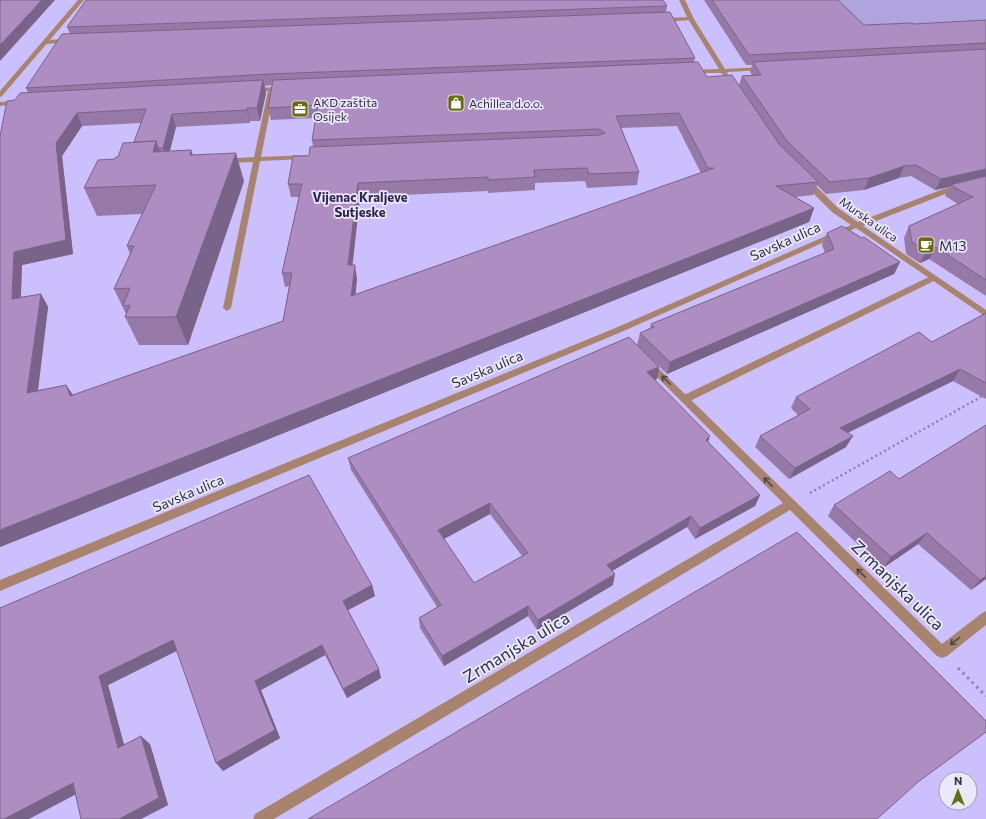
<svg xmlns="http://www.w3.org/2000/svg" width="986" height="819" font-family="Commissioner,sans-serif">
  <style>
    .green { fill: #afa4de }
    .lines { fill: none; stroke-linecap: round; stroke-linejoin: round }
    .path-far1 { stroke: #8b83b0; stroke-width: 2.5; stroke-dasharray: 2 3; stroke-linecap: butt }
    .path { stroke: #8b83b0; stroke-width: 3; stroke-dasharray: 2.5 4; stroke-linecap: butt }
    .service { fill: #a8846e; fill-rule: evenodd }
    .minor { fill: #a8846e; fill-rule: evenodd }
    .wall { fill: #9679a7; fill-rule: evenodd }
    .shaded-wall { fill: #7a6388 }
    .building { fill: #ae8dc2; stroke: #7a6388; fill-rule: evenodd }
    .oneway { stroke: #50444f }
    .labels { text-anchor: middle; dominant-baseline: central; stroke-width: 3.5; stroke-linejoin: round; paint-order: stroke }
    .far-poi-label { font-size: 12px; fill: #322e45; stroke: #eae8fa; text-anchor: start }
    .far-street-label { font-size: 12px; fill: #322e45; stroke: #eae8fa }
    .far-neighbourhood-label { font-size: 13px; font-weight: bold; fill: #322556; stroke: #eae8fa }
    .street-label { font-size: 14px; fill: #322e45; stroke: #eae8fa }
    .poi-label { font-size: 14px; fill: #322e45; stroke: #eae8fa; text-anchor: start }
    .near-street-label { font-size: 17px; fill: #322e45; stroke: #eae8fa }
  </style>
  <rect width="100%" height="100%" fill="#cbc0fd"/>
  <!-- green -->
  <polygon class="green" points="825,0 986,0 986,30 860,35"/>
  <g class="lines">
    <!-- path-far1 -->
    <polyline class="path-far1" points="810,493 986,394"/>
    <!-- path -->
    <polyline class="path" points="958,668 986,696"/>
    <!-- service -->
    <g class="service">
      <polygon points="691,17 694,19 693,20 661,22 658,20 661,18"/>
      <polygon points="70,39 73,41 72,42 46,44 43,42 46,40"/>
      <polygon points="933,275 937,278 936,280 688,402 682,402 680,399 682,396"/>
    </g>
    <!-- minor -->
    <g class="minor">
      <polygon points="78,0 84,0 2,96 0,97 0,91"/>
      <polygon points="679,0 685,0 694,19 725,69 764,67 766,68 766,70 727,72 728,74 725,76 721,73 688,73 687,72 690,70 719,69 688,19"/>
      <polygon points="285,86 287,87 287,89 274,91 261,157 306,155 310,157 306,159 260,161 231,308 227,311 223,308 253,162 224,163 220,161 224,159 254,157 268,91 253,92 251,91 251,89"/>
      <polygon points="19,101 22,103 21,104 0,106 0,102"/>
      <polygon points="803,179 809,179 838,208 858,222 943,189 986,180 986,184 948,193 863,226 986,310 986,317 856,228 619,333 0,591 0,580 613,329 851,225 832,212 803,183"/>
      <polygon points="648,360 651,361 942,644 982,613 986,611 986,625 947,656 942,658 937,656 790,510 274,819 253,819 255,814 783,503 643,363 645,361"/>
    </g>
  </g>
  <!-- wall -->
  <g class="wall">
    <path d="M704,0H838L864,25L914,24L986,20V296L929,259L920,263L906,254L904,238L909,226L958,204L945,196L949,187L935,190L911,176L899,178L864,190L826,194L817,185L813,195L795,197L814,208L809,222L0,547L15,100L28,93L26,88L70,34L67,27L667,6L666,12L695,58L694,62L707,77L739,85L742,76L752,75L750,72L752,65H746ZM272,85L268,108L271,120L316,118L312,140L313,147L309,156L288,184L291,197H299L282,273L285,287L289,286L283,321L73,395L66,385L38,390L48,307L41,294L21,297L22,265L73,254L62,156L82,126L141,123L134,142L84,188L97,216L142,214L127,246L130,254L114,289L126,314L125,317L139,345H188L244,181L193,155L191,150L170,151L176,127L250,123V121H260L266,93L265,86ZM677,126L701,173L355,295L357,279L352,265L360,197L488,191V193L535,190V183L585,181L587,188L637,185L639,172L621,128Z"/>
    <polygon points="827,233 900,262 894,274 667,374 637,345 640,333 650,328 651,324 825,253 822,245"/>
    <polygon points="986,313 986,399 953,381 848,433 846,447 789,479 755,447 760,436 798,415 791,408 796,397 932,342"/>
    <path d="M659,367L657,379L655,380L710,436L708,442L760,495L755,506L695,539L687,527L612,571L613,585L537,630L528,616L444,666L420,628L419,618L437,607L351,470L348,458ZM490,514L522,556L474,583L444,539Z"/>
    <polygon points="986,425 986,579 971,590 918,544 883,568 828,516 834,505 899,479"/>
    <polygon points="372,585 375,596 348,610 381,678 347,698 325,655 261,690 280,738 223,771 177,651 108,685 124,745 150,744 168,805 141,819 81,819 76,794 0,608"/>
  </g>
  <!-- shaded-wall -->
  <g class="shaded-wall">
    <polygon points="42,0 55,0 0,61 0,45"/>
    <polygon points="263,80 266,93 260,121 257,108"/>
    <polygon points="247,108 250,121 250,123 247,110"/>
    <polygon points="77,113 82,126 62,156 73,254 22,265 20,313 12,299 14,252 56,143"/>
    <polygon points="172,114 176,127 167,161 163,148"/>
    <polygon points="156,141 166,168 153,152"/>
    <polygon points="191,150 200,178 190,155"/>
    <polygon points="236,153 244,181 188,345 176,317"/>
    <polygon points="904,166 899,178 864,190 869,178"/>
    <polygon points="986,169 986,179 950,185 949,187 935,190 941,179"/>
    <polygon points="358,183 360,197 351,279 348,265"/>
    <polygon points="814,208 809,222 0,547 0,530"/>
    <polygon points="936,247 929,259 920,263 926,251"/>
    <polygon points="900,262 894,274 667,374 670,362"/>
    <polygon points="355,265 357,279 354,310 351,296"/>
    <polygon points="41,294 48,307 36,406 27,393"/>
    <polygon points="659,367 657,379 645,384 647,372"/>
    <polygon points="960,369 953,381 834,439 840,428"/>
    <polygon points="66,385 75,398 70,396"/>
    <polygon points="710,436 706,447 706,440"/>
    <polygon points="853,436 846,447 789,479 795,468"/>
    <polygon points="760,495 755,506 695,539 700,528"/>
    <polygon points="490,503 490,514 440,541 438,530"/>
    <polygon points="691,516 687,527 605,575 607,565"/>
    <polygon points="927,533 918,544 883,568 891,557"/>
    <polygon points="615,574 613,585 537,630 538,620"/>
    <polygon points="986,576 986,579 971,590 980,580"/>
    <polygon points="372,585 375,596 346,611 343,601"/>
    <polygon points="528,606 528,616 444,666 442,656"/>
    <polygon points="173,640 180,649 108,685 127,756 118,748 99,676"/>
    <polygon points="322,645 325,655 261,690 280,738 223,771 216,763 255,681"/>
    <polygon points="379,669 381,678 347,698 343,689"/>
    <polygon points="141,736 150,744 168,805 141,819 119,819"/>
    <polygon points="73,783 84,790 29,819 4,819"/>
  </g>
  <!-- building -->
  <g class="building">
    <polygon points="0,0 42,0 0,45"/>
    <polygon points="86,0 663,0 667,6 67,27"/>
    <polygon points="712,0 838,0 864,25 912,23 914,24 986,20 986,43 749,55"/>
    <polygon points="670,12 695,58 269,74 26,88 62,34"/>
    <polygon points="986,49 986,169 941,179 916,165 904,166 869,178 830,182 787,141 742,76 761,75 753,62"/>
    <path d="M698,62L707,77L732,75L779,144L818,182L776,186L814,208L0,530V136L7,101L15,100L20,93L263,80L257,108H247V110L172,114L163,148H158L156,141L134,142L146,109L77,113L56,143L66,240L14,252L12,299L41,294L27,393L66,385L70,396L283,321L292,273H282L302,184H288L293,156H309L310,147L600,135L605,133L599,129L312,140L318,105L268,108L273,80ZM679,113L708,168H714L351,296L355,265H348L358,183L488,177V180L535,177L534,170L587,168L589,174L639,172L616,116Z"/>
    <polygon points="156,141 153,152 191,150 190,155 236,153 176,317 125,317 130,305 123,306 130,288 114,289 134,246 127,246 156,185 84,188 98,160 115,159 116,157 118,157 123,143"/>
    <polygon points="986,176 986,280 936,247 926,251 912,242 909,226 973,197 950,185"/>
    <polygon points="842,226 862,238 864,237 900,262 670,362 640,333 654,327 651,324 834,249 827,233"/>
    <polygon points="986,313 986,383 960,369 840,428 853,436 795,468 760,436 810,409 796,397 919,332 932,342"/>
    <path d="M629,337L659,367L647,372L710,436L706,440L760,495L700,528L691,516L607,565L615,574L538,620L528,606L442,656L419,618L441,605L348,458ZM490,503L528,553L474,583L438,530Z"/>
    <polygon points="986,425 986,576 980,580 927,533 891,557 834,505 890,471 899,479"/>
    <polygon points="309,475 372,585 343,601 379,669 343,689 322,645 255,681 275,730 216,763 173,640 99,676 118,748 141,736 159,798 119,819 81,819 73,783 4,819 0,819 0,608"/>
    <polygon points="797,532 986,721 986,732 918,782 877,819 308,819"/>
  </g>
  <!-- one-way arrows -->
  <defs><path id="oneway-shaft" d="M-6 0H5M1.5-3L5.5 0L1.5 3" fill="none" stroke-width="1.6" stroke-linecap="round" stroke-linejoin="round"/></defs>
  <g class="oneway">
    <use href="#oneway-shaft" transform="translate(666 380) rotate(-135)"/>
    <use href="#oneway-shaft" transform="translate(768 482) rotate(-135)"/>
    <use href="#oneway-shaft" transform="translate(861 573) rotate(-136)"/>
    <use href="#oneway-shaft" transform="translate(955 641) rotate(142)"/>
  </g>
  <!-- icons -->
  <defs>
    <g id="shop-square" transform="scale(0.9)"><rect x="-9" y="-9" width="18" height="18" rx="4" fill="#686d11" stroke="#eae8fa"/><path d="M-5-2.5h2.3a2.7 3.5 0 0 1 5.4 0H5L5.5 6h-11ZM-1.5-2.5h3a1.5 2.3 0 0 0-3 0Z" fill="#fff"/></g>
    <g id="office-square" transform="scale(0.9)"><rect x="-9" y="-9" width="18" height="18" rx="4" fill="#686d11" stroke="#eae8fa"/><path d="M-6-3h4V-5.5h4V-3h4V5H-6ZM-1-4.5V-3h2v-1.5ZM-6 0V1H6V0Z" fill="#fff"/></g>
    <g id="cafe-square" transform="scale(0.9)"><rect x="-9" y="-9" width="18" height="18" rx="4" fill="#686d11" stroke="#eae8fa"/><path d="M-5.5-4.5H6V0H3Q3 3.5 0 3.5H-2.5Q-5.5 3.5-5.5 0ZM3-3.2v2h1.7v-2ZM-6 4.5H4V6H-6Z" fill="#fff"/></g>
  </defs>
  <g fill-rule="evenodd">
    <use href="#shop-square" x="456" y="103"/>
    <use href="#office-square" x="300" y="109"/>
    <use href="#cafe-square" x="926" y="245"/>
  </g>
  <g class="labels">
    <!-- far-poi labels -->
    <g class="far-poi-label">
      <text x="313" y="102">AKD zaštita<tspan x="313" dy="14">Osijek</tspan></text>
      <text x="469" y="103">Achillea d.o.o.</text>
    </g>
    <!-- far-street labels -->
    <g class="far-street-label">
      <text transform="translate(869 219) rotate(35)">Murska ulica</text>
    </g>
    <!-- far-neighbourhood labels -->
    <g class="far-neighbourhood-label">
      <text x="360" y="197">Vijenac Kraljeve<tspan x="360" dy="15">Sutjeske</tspan></text>
    </g>
    <!-- street labels -->
    <g class="street-label">
      <text transform="translate(785 241) rotate(-24)">Savska ulica</text>
      <text transform="translate(487 369) rotate(-23)">Savska ulica</text>
      <text transform="translate(188 493) rotate(-23)">Savska ulica</text>
    </g>
    <!-- poi labels -->
    <g class="poi-label">
      <text x="939" y="245">M13</text>
    </g>
    <!-- near-street labels -->
    <g class="near-street-label">
      <text transform="translate(898 585) rotate(44)">Zrmanjska ulica</text>
      <text transform="translate(516 647) rotate(-31)">Zrmanjska ulica</text>
    </g>
  </g>
  <!-- north arrow -->
  <g transform="translate(958 791)"><circle r="19" fill="#eae8fa" stroke="#a09eb2"/>
  <path d="M0-3L7 15L0 10L-7 15Z" fill="#686d11"/>
  <text y="-6" font-size="11" font-weight="bold" text-anchor="middle" fill="#322e45">N</text>
  </g>
</svg>
